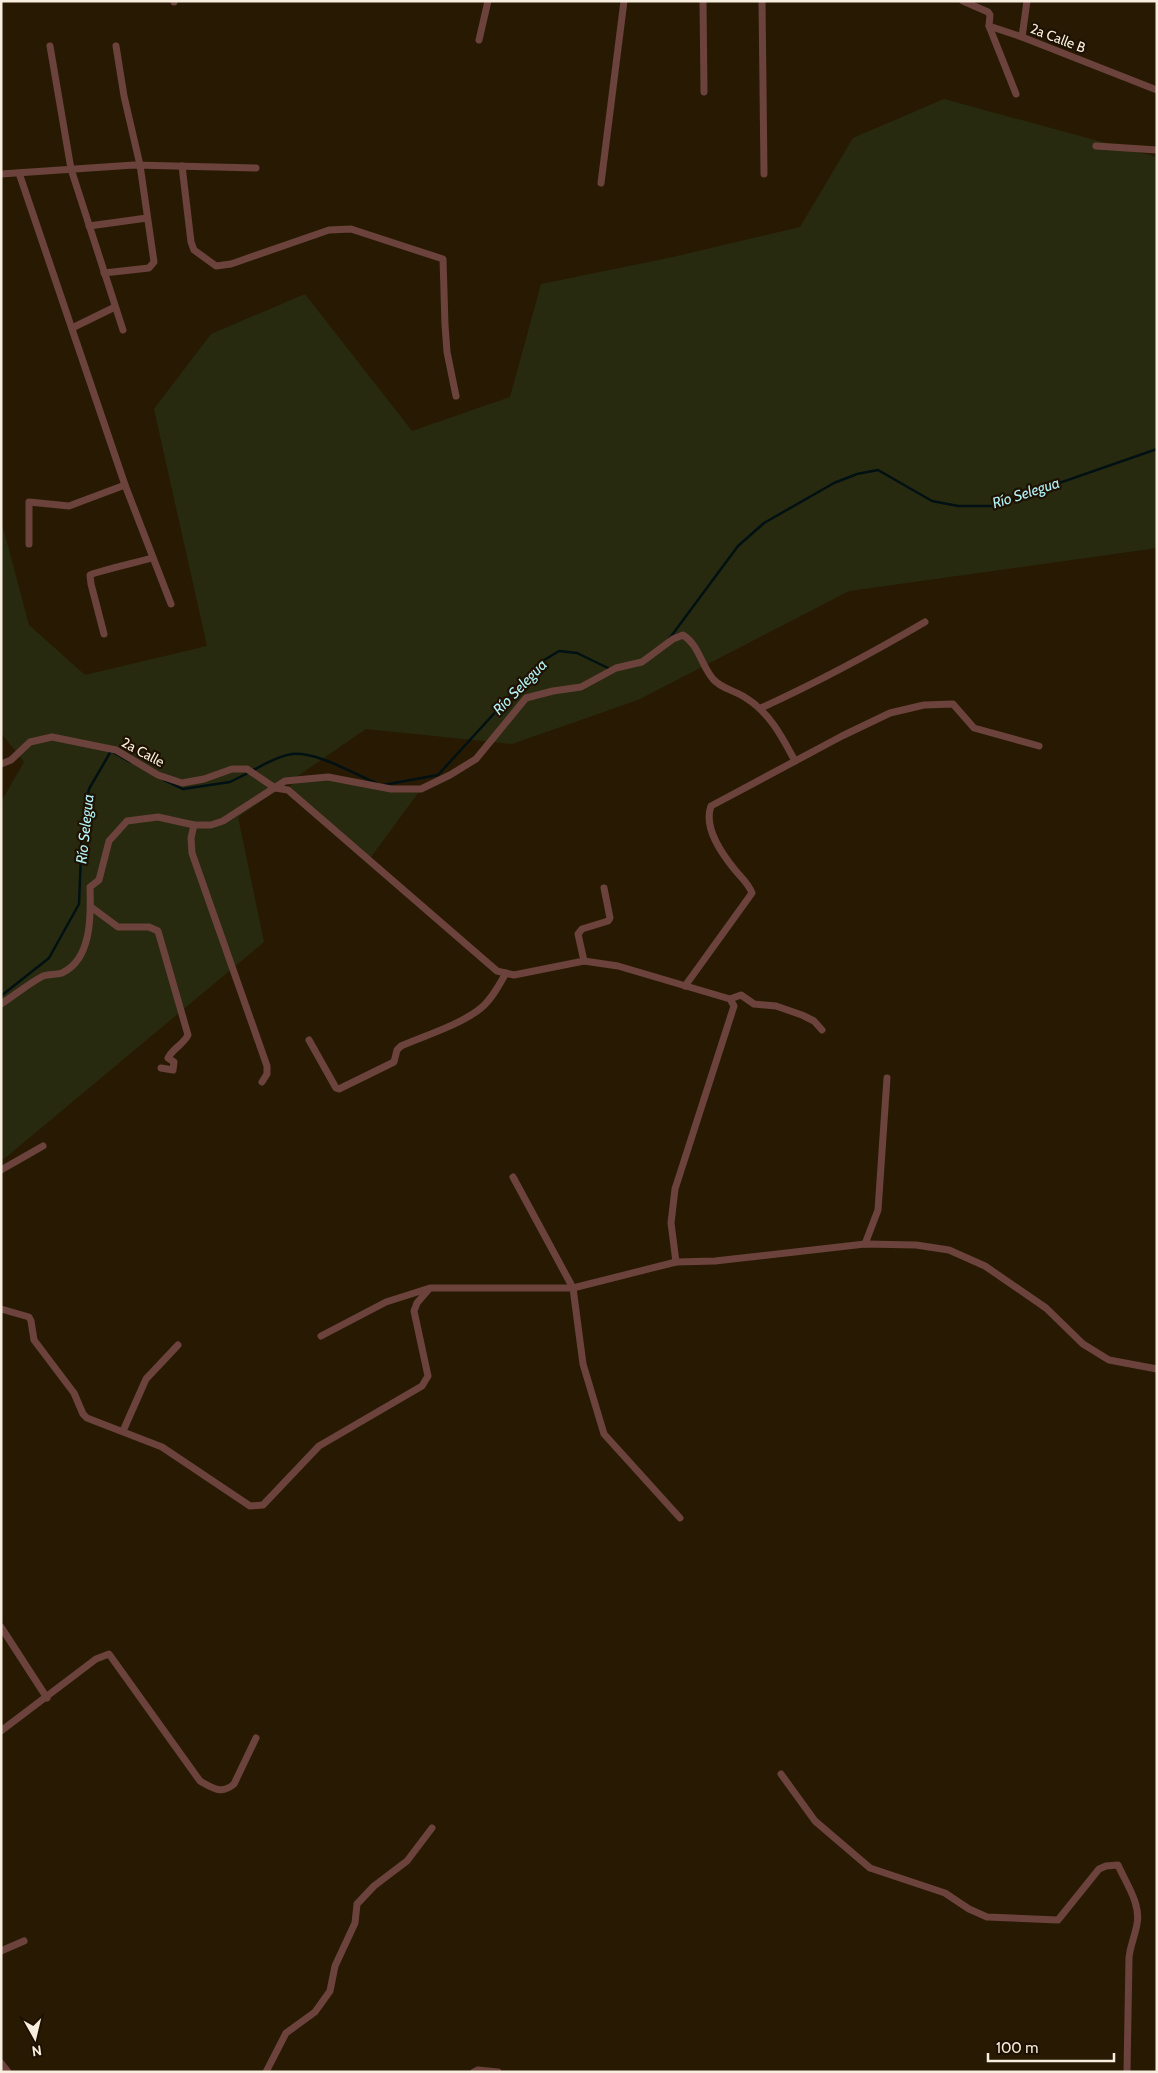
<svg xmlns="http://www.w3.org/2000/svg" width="1158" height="2073" font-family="Cabin,sans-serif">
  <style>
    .green { fill: #272a0f }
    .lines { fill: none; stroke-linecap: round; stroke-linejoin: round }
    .stream { stroke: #011113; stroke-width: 2.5 }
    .street { stroke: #6b423c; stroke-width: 7 }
    .labels { text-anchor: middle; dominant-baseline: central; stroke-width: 4.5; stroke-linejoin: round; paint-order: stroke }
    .street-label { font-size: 14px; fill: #f7eedf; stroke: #1e1100 }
    .water-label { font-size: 15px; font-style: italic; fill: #b1f1f7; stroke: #1e1100 }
  </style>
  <rect width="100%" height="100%" fill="#281a02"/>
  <!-- green -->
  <g class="green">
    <polygon points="944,99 1157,157 1157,548 849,591 638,700 512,744 366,729 238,817 264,942 4,1159 1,1159 1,802 24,762 1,733 1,520 29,625 85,675 207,646 154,409 211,334 305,294 412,431 510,397 541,284 673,257 800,227 853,138"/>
    <polygon points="325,778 421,789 368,861 288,790 292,784"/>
  </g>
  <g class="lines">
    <!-- stream -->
    <g class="stream">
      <polyline points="669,639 738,546 764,523 834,483 857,474 878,470 932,501 958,506 993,506 1157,449"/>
      <path d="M253,770C265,764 278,756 292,754C318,752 352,773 376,783"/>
      <polyline points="164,780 183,789 230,782 248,773"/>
      <polyline points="383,785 438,775 541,662 559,651 577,653 610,669"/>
      <polyline points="1,996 49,958 79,904 82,829 89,789 111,751 130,762"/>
    </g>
    <!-- street -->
    <g class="street">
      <polyline points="174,1 174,2"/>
      <polyline points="703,1 704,92"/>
      <polyline points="762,1 764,174"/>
      <polyline points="963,1 988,12 990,15 989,26 1022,37 1157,90"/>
      <polyline points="989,26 1016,94"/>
      <polyline points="1022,37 1027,1"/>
      <polyline points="479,40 488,1"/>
      <polyline points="50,46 71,169 123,330"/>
      <polyline points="1096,146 1157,150"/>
      <polyline points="182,166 191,242 194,250 216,266 231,264 329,230 351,229 443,259 445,325 447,352 456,396"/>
      <polyline points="19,173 125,485 171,604"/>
      <polyline points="1,174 134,165 256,168"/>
      <polyline points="601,183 624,1"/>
      <polyline points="89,226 147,218"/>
      <polyline points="104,273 149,268 154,262 140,165 124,96 116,46"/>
      <polyline points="72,328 115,307"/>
      <polyline points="29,544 29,502 69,506 125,485"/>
      <path d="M104,634L91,584L90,575C94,572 142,561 152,558"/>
      <path d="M761,708C818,682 872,653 925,622"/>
      <polyline points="1,764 11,760 30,742 52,737 116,750 158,775 182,783 204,779 232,769 247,769 275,788 288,790 497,971 514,975 584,961 618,966 730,999 734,1006 675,1189 671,1223 676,1262"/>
      <polyline points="194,825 191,838 192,853 267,1066 267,1074 262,1082"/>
      <path d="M91,907L118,927H149L158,931L188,1035C183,1045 173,1048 168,1058L174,1062L173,1070L161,1068"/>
      <polyline points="584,961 578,934 582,929 608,921 610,918 604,888"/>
      <path d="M685,986L752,893C749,884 741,877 735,870C722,854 703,828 711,806L842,736L890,713L924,705L953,704L974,728L1039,746"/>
      <polyline points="730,999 741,995 754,1004 776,1006 802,1015 814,1021 822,1030"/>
      <path d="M1,1004C15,995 28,984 43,976C49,974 56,975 62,973C92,959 91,915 90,887L99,880L109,841L127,821L158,817L194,825H211L223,821L285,781L328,777L391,789H421L450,775L476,759L526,698L553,691L581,687L616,668L642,662L673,639L683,635C699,645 701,665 713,679C720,688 736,691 746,698C770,713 782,737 795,761"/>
      <path d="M309,1040L336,1088L339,1089L394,1062L397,1050L401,1046C424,1036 462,1024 481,1008C492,999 499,985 506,973"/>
      <polyline points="1,1170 43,1146"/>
      <polyline points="513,1177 573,1288 583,1364 604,1434 680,1518"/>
      <polyline points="865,1244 878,1210 887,1078"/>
      <polyline points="1,1309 29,1317 31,1321 34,1340 74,1393 83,1414 87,1418 162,1447 250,1506 263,1505 319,1446 422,1386 428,1376 414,1311 417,1303 429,1289"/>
      <polyline points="321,1336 386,1302 430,1288 573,1288 676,1262 715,1261 865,1244 916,1245 949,1250 985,1266 1046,1308 1083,1344 1109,1360 1157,1369"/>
      <polyline points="123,1431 146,1379 178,1345"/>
      <polyline points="1,1627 47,1698"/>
      <path d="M1,1731L96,1659L109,1654L200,1781C212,1788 222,1795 234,1784L256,1738"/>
      <path d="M781,1774L815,1821L870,1868L945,1893L969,1909L987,1917L1058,1920L1099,1869L1106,1866L1118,1865C1126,1883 1141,1904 1137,1924C1135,1936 1130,1946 1129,1958L1127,2072"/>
      <polyline points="1,1951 24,1941"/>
      <polyline points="1,2063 8,2072"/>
      <polyline points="266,2072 286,2033 315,2012 330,1991 335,1966 355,1923 357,1904 374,1886 407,1861 432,1828"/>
      <polyline points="474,2072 478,2070 498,2072"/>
    </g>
  </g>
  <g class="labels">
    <!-- street labels -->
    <g class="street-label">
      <text transform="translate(1058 38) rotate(21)">2a Calle B</text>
      <text transform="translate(143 752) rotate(28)">2a Calle</text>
    </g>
    <!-- water labels -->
    <g class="water-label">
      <text transform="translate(1026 493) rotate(-18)">Río Selegua</text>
      <text transform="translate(520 687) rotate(-46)">Río Selegua</text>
      <text transform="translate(85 829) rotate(-84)">Río Selegua</text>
    </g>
  </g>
  <!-- border -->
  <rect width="1158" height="2073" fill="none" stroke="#f7eedf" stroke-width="5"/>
  <!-- north arrow -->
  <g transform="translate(35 2038) rotate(172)" stroke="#1e1100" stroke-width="4" paint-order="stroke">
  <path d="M0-4L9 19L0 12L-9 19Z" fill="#f7eedf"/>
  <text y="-8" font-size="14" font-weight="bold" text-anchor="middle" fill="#f7eedf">N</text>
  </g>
  <!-- scale -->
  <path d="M988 2053v8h126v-8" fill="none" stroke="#f7eedf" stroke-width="2.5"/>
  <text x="996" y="2053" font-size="15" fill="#f7eedf" stroke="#1e1100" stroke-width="4" paint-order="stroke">100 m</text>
</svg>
